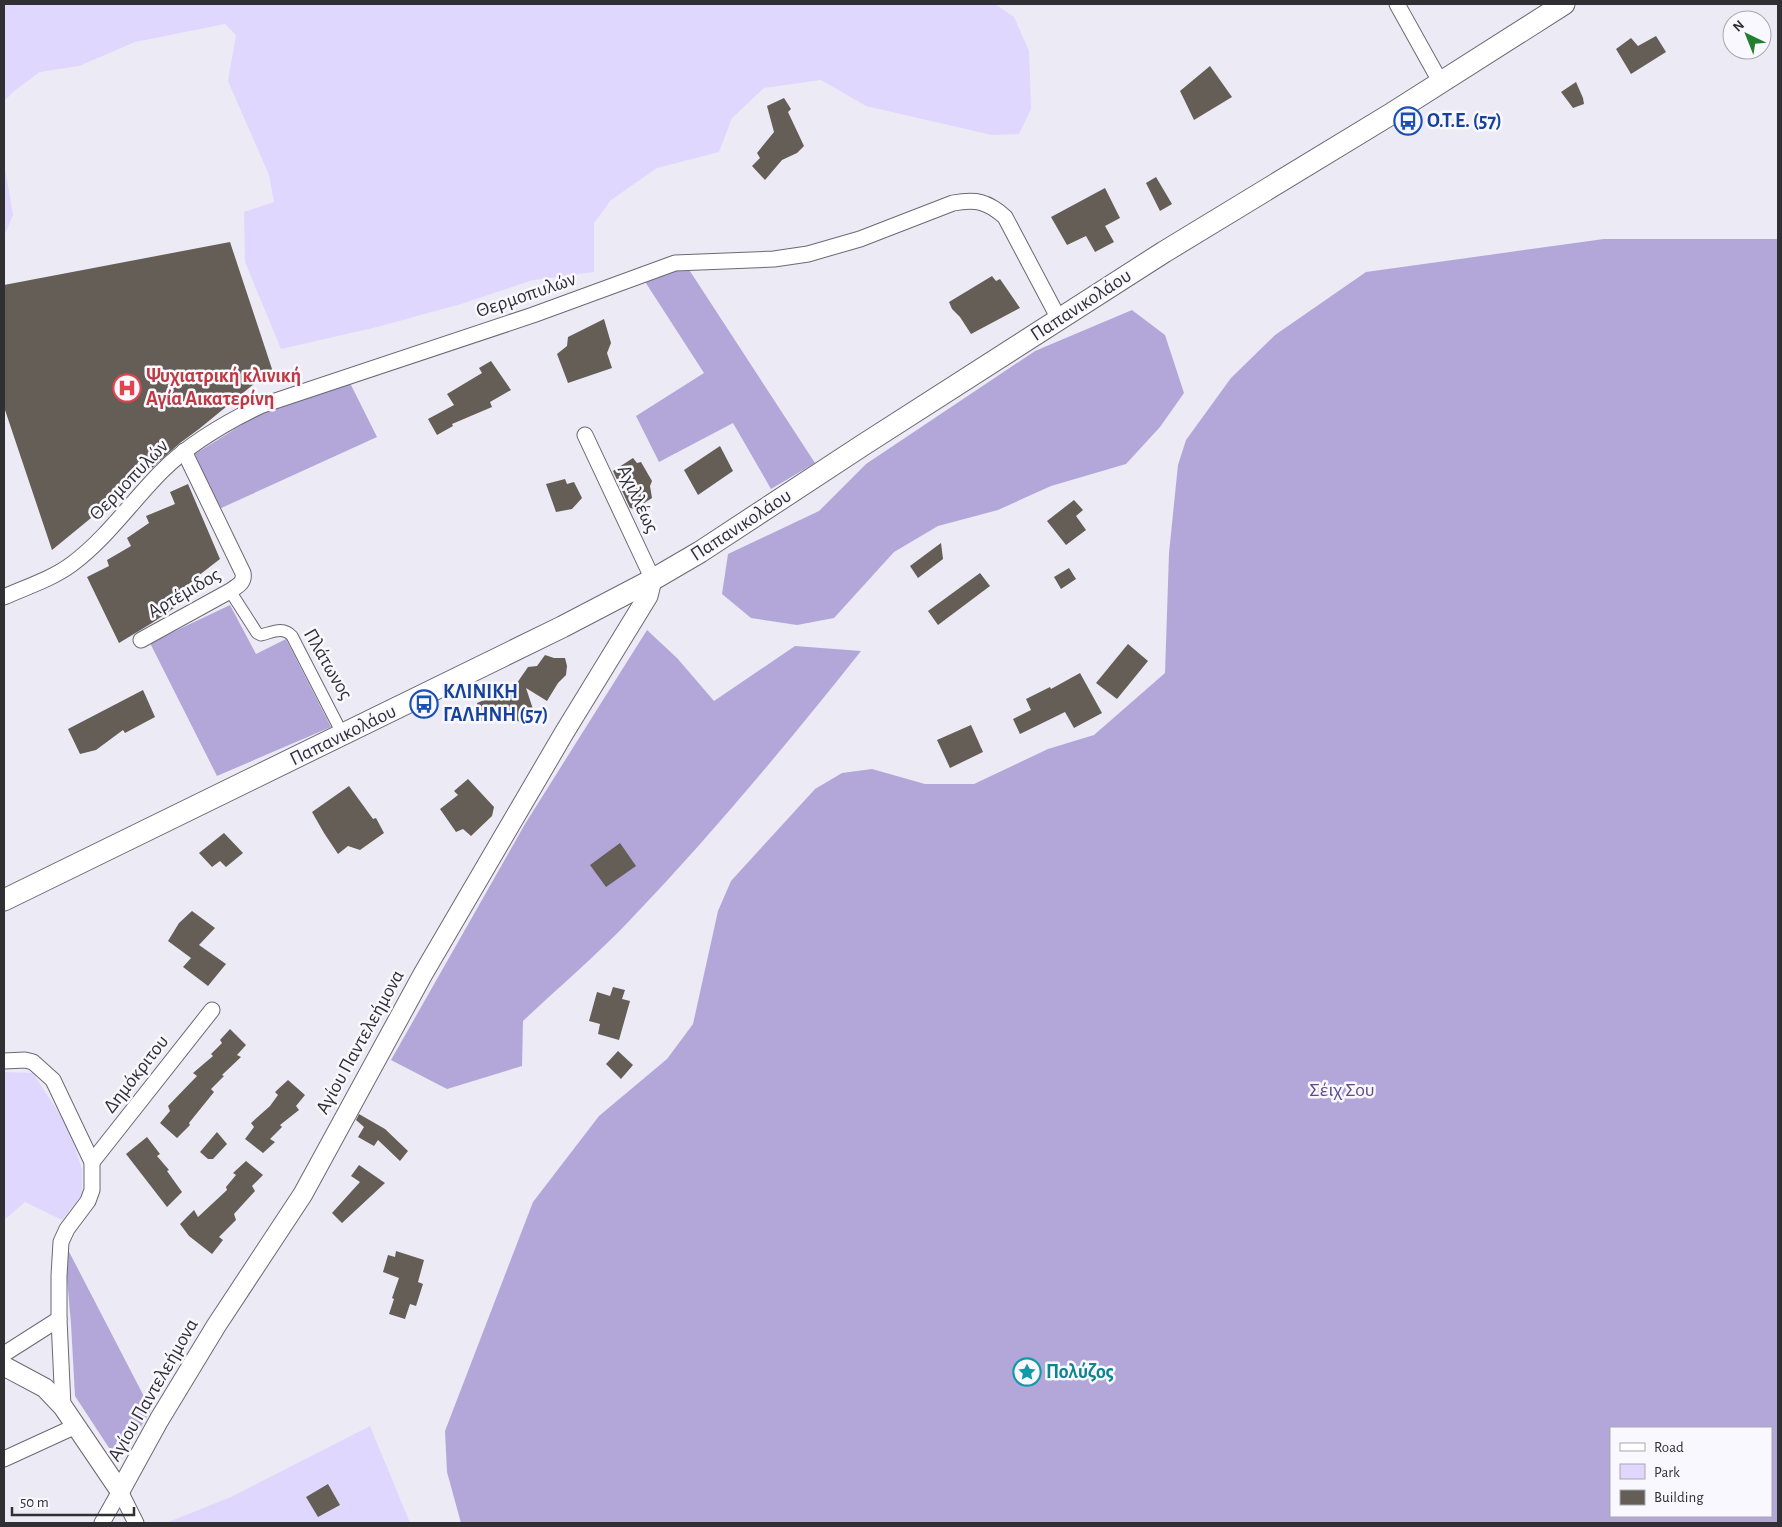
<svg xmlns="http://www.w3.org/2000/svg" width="1782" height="1527" font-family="'Alegreya Sans',sans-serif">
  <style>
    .green { fill: #dfd7fd }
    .forest { fill: #b3a7da; fill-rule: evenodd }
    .building { fill: #645e56 }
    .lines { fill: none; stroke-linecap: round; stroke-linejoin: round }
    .pedestrian-casing { stroke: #6b6973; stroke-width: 13 }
    .minor-casing { stroke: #6b6973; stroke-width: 17 }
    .tertiary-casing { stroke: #6b6973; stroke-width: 21 }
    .secondary-casing { stroke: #6b6973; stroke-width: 23 }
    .pedestrian { stroke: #fff; stroke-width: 11 }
    .minor { stroke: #fff; stroke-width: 15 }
    .tertiary { stroke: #fff; stroke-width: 19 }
    .secondary { stroke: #fff; stroke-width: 21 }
    .labels { text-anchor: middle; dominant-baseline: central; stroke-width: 5; stroke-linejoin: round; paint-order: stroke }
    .transit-label { font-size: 20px; font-weight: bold; fill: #164399; stroke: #f9f8fe; text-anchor: start }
    .street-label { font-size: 20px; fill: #302f33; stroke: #f9f8fe }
    .health-label { font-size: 20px; font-weight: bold; fill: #be3a42; stroke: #f9f8fe; text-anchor: start }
    .park-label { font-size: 20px; fill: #5d4a8a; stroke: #f9f8fe }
    .culture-label { font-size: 20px; font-weight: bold; fill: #0d838f; stroke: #f9f8fe; text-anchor: start }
  </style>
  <rect width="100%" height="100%" fill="#eceaf5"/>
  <!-- green -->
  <g class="green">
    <polygon points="4,4 995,4 1014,17 1029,51 1031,109 1019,134 992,135 866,106 821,80 764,88 732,118 719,152 657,168 611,200 594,223 594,272 533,280 461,304 377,327 281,349 245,262 244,212 274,202 269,175 228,81 236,35 225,24 135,42 79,66 40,72 14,91 4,101"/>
    <polygon points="4,163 13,215 4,236"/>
    <polygon points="4,1072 33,1073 69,1129 82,1169 82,1194 62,1220 25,1202 4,1220"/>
    <polygon points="370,1426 410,1523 166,1523 231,1497"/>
  </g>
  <!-- forest -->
  <g class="forest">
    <path d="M1604,239H1778V1523H461L447,1472L445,1431L533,1202L599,1116L667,1059L693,1024L718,911L731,881L815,789L842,773L872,769L925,784H974L1048,749L1094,735L1165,673L1169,553L1178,465L1186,440L1231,378L1275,335L1366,272ZM1771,1428V1516H1611V1428Z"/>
    <polygon points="686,265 815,463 771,489 733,423 659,462 636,416 704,373 642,277"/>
    <polygon points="1132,310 1165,335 1184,393 1160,427 1126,464 1051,486 998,510 938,526 894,552 834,618 797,625 751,618 722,594 728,554 819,511 866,464 1035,351"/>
    <polygon points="348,379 377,437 219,509 195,454 259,414"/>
    <polygon points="230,605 256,654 286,639 331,727 217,776 150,643"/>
    <path d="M647,630L677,658L714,701L795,646L861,651C788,743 712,834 631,919C597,955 559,987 523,1021L522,1066L447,1089L391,1060L525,824Z"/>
    <polygon points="64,1242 151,1410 126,1451 121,1456 115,1457 75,1396 71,1324"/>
  </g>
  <!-- building -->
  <g class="building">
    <polygon points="1656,36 1666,52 1631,74 1616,49 1631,38 1638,46"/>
    <polygon points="1210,66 1232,97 1194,120 1180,91"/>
    <polygon points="1576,82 1583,98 1584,104 1573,108 1561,92"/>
    <polygon points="784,98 791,109 788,112 804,146 797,153 782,160 765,180 752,166 760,158 757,153 774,132 767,106"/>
    <polygon points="1156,177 1172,204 1160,211 1146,183"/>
    <polygon points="1105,188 1120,218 1105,226 1114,242 1095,252 1086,236 1067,245 1051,217"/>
    <polygon points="230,242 272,369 199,429 180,443 152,468 52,550 4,407 4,285"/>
    <polygon points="992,276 996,281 1000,279 1020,308 971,334 960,317 952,309 949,302"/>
    <polygon points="604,319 611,343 607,353 612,368 568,383 557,354 567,346 568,337"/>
    <polygon points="491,361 511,390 490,402 492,407 452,424 453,426 437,435 428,419 454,405 447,394 482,373 479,368"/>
    <polygon points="720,446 733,471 698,495 684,470"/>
    <polygon points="633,458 637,463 641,462 652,481 650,486 652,498 635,509 630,508 613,471"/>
    <polygon points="565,479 567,484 574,482 582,498 572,509 556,512 546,484"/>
    <polygon points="188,484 220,559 198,576 205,586 188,600 187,599 152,623 119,643 87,577 109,566 107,560 131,546 127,538 149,523 146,516 175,504 170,492"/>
    <polygon points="1074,500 1083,510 1076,516 1086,530 1066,545 1047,521"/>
    <polygon points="941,543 943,559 918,578 910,566"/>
    <polygon points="1069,568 1076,579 1061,589 1054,577"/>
    <polygon points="980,573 990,586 938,625 928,611"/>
    <polygon points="1128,644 1148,661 1117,699 1096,683"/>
    <polygon points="545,655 554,658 565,658 567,666 566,675 558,683 547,701 526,688 534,712 520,722 501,713 481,721 477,703 489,698 497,699 517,683 528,667 537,666"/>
    <polygon points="1080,673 1102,713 1074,728 1065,712 1020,734 1013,719 1031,710 1026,699 1050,687 1051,689"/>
    <polygon points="143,690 155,717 125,733 123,730 96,750 80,754 68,729"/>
    <polygon points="971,725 983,752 950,768 937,740"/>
    <polygon points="468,779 494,807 492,816 471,836 463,829 456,832 440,809 458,795 454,791"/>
    <polygon points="349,786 373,819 376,818 384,833 360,850 348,846 338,854 324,833 312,812"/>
    <polygon points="224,833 243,853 226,867 220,861 212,867 199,853"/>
    <polygon points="620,843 636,866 606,887 590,865"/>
    <polygon points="192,911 215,928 199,945 226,964 208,986 183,967 191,958 168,941 179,923"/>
    <polygon points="613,987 625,990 622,999 630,1001 619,1040 598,1034 600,1024 589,1021 597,992 610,996"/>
    <polygon points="230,1029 246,1045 237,1055 241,1057 222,1075 224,1076 211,1089 214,1092 189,1123 190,1125 177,1138 160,1123 170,1111 168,1106 197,1076 193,1073 213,1056 211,1054 222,1043 220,1040"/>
    <polygon points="618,1051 633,1065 621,1079 606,1064"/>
    <polygon points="288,1080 305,1095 296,1106 299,1110 280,1125 282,1127 270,1139 275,1142 263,1153 245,1139 254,1127 251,1123 270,1106 278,1095 275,1092"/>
    <polygon points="359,1114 385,1129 408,1151 400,1161 378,1140 374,1146 358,1137 364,1127 356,1120"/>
    <polygon points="217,1132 227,1144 213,1159 208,1159 200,1152"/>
    <polygon points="147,1137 160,1154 157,1156 169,1170 167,1171 182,1192 167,1207 126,1154"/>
    <polygon points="246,1161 263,1175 252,1186 255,1191 234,1214 236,1220 219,1237 223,1240 212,1254 189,1236 180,1224 194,1210 198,1217 227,1190 226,1187 236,1175 233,1173"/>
    <polygon points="359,1165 385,1183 342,1223 332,1213 360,1182 351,1176"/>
    <polygon points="396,1251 424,1260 418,1282 423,1284 416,1306 410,1304 405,1319 389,1314 394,1299 392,1298 399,1278 383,1272 388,1255 395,1257"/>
    <polygon points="328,1484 340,1505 318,1517 306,1497"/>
  </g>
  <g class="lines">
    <!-- pedestrian casing -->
    <g class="pedestrian-casing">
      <path id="pedestrian" d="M230,591L257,633L261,635C273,632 283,626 292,636L343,735"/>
    </g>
    <!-- minor casing -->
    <g class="minor-casing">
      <g id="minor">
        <polyline points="1397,4 1441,83"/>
        <polyline points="585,435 648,569 652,580"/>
        <path d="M4,597C26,587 52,579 72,564C107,538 132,501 162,471C190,443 225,423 260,406L533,315L675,263L774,259L808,254L860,239L953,203C976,199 987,201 1005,217L1059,319"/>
        <path d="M141,640L230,591C237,586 245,583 243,573L184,451"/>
        <polyline points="4,1061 25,1060 33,1062 53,1080 92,1162 92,1190 88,1201 67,1229 61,1242 59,1276 59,1319 63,1407"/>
        <polyline points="92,1162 212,1010"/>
        <polyline points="4,1354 59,1319"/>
        <polyline points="4,1459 76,1426"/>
        <polyline points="120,1491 136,1523"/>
        <polyline points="102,1523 120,1491"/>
      </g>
    </g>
    <!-- tertiary casing -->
    <g class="tertiary-casing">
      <polyline id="tertiary" points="4,1366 45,1388 63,1407 120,1491 159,1420 216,1326 303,1194 423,974 564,733 648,596 652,580"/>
    </g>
    <!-- secondary casing -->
    <g class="secondary-casing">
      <polyline id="secondary" points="4,900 562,627 652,580 700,552 863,445 1164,252 1391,114 1564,4"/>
    </g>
    <!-- pedestrian -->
    <use href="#pedestrian" class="pedestrian"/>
    <!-- minor -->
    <use href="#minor" class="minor"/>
    <!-- tertiary -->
    <use href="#tertiary" class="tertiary"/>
    <!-- secondary -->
    <use href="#secondary" class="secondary"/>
  </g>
  <!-- icons -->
  <defs>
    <g id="bus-ring" transform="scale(1.4375)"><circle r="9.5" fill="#f9f8fe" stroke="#1a4fb4" stroke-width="1.5"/><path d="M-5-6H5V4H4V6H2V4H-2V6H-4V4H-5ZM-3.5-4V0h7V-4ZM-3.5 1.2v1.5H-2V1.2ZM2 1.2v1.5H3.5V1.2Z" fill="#1a4fb4"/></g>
    <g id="hospital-ring" transform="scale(1.4375)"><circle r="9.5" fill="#f9f8fe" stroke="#e0444e" stroke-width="1.5"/><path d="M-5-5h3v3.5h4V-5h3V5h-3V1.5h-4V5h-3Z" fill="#e0444e"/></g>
    <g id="sight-ring" transform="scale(1.4375)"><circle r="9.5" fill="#f9f8fe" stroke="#0f9aa8" stroke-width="1.5"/><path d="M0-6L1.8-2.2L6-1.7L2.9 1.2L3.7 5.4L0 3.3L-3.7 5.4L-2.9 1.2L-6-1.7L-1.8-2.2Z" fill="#0f9aa8"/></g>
  </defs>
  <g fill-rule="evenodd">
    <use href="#bus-ring" x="1408" y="121"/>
    <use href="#hospital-ring" x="127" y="388"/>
    <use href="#bus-ring" x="424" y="704"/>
    <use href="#sight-ring" x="1027" y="1372"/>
  </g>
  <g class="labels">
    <!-- transit labels -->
    <g class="transit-label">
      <text x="1427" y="121">Ο.Τ.Ε. (57)</text>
      <text x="443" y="692">ΚΛΙΝΙΚΗ<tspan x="443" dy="23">ΓΑΛΗΝΗ (57)</tspan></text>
    </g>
    <!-- street labels -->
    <g class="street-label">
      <text transform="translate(526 295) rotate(-19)">Θερμοπυλών</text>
      <text transform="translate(1081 305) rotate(-33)">Παπανικολάου</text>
      <text transform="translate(129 480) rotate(-46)">Θερμοπυλών</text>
      <text transform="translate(638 499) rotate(65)">Αχιλλέως</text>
      <text transform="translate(741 525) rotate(-33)">Παπανικολάου</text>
      <text transform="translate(184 593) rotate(-30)">Αρτέμιδος</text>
      <text transform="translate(328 664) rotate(60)">Πλάτωνος</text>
      <text transform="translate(343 735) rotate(-26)">Παπανικολάου</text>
      <text transform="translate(360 1042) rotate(-61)">Αγίου Παντελεήμονα</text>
      <text transform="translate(136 1074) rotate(-52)">Δημόκριτου</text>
      <text transform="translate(153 1390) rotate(-60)">Αγίου Παντελεήμονα</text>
    </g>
    <!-- health labels -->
    <g class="health-label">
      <text x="146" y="376">Ψυχιατρική κλινική<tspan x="146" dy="23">Αγία Αικατερίνη</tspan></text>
    </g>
    <!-- park labels -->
    <g class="park-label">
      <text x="1342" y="1090">Σέιχ Σου</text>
    </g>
    <!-- culture labels -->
    <g class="culture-label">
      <text x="1046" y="1372">Πολύζος</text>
    </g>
  </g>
  <!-- border -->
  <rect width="1782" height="1527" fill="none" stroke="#302f33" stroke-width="10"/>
  <!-- legend -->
  <rect x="1610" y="1427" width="162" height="90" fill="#f9f8fe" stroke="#a9a8ad"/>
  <rect x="1620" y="1443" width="25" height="8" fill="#ffffff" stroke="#a9a8ad"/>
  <text x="1654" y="1452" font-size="15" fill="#302f33">Road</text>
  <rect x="1620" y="1464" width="25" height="15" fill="#dfd7fd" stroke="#a9a8ad"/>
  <text x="1654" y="1477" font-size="15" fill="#302f33">Park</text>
  <rect x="1620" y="1490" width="25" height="15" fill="#645e56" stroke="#a9a8ad"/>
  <text x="1654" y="1502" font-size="15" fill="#302f33">Building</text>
  <!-- north arrow -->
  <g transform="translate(1747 35) rotate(317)"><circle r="24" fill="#f9f8fe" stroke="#a9a8ad"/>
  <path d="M0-4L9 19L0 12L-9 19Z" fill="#237f30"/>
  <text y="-8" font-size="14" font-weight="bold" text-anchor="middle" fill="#302f33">N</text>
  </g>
  <!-- scale -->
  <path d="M12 1507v8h122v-8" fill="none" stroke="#302f33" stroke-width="2.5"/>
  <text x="20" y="1507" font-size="15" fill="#302f33" stroke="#f9f8fe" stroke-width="4" paint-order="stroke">50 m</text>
</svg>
